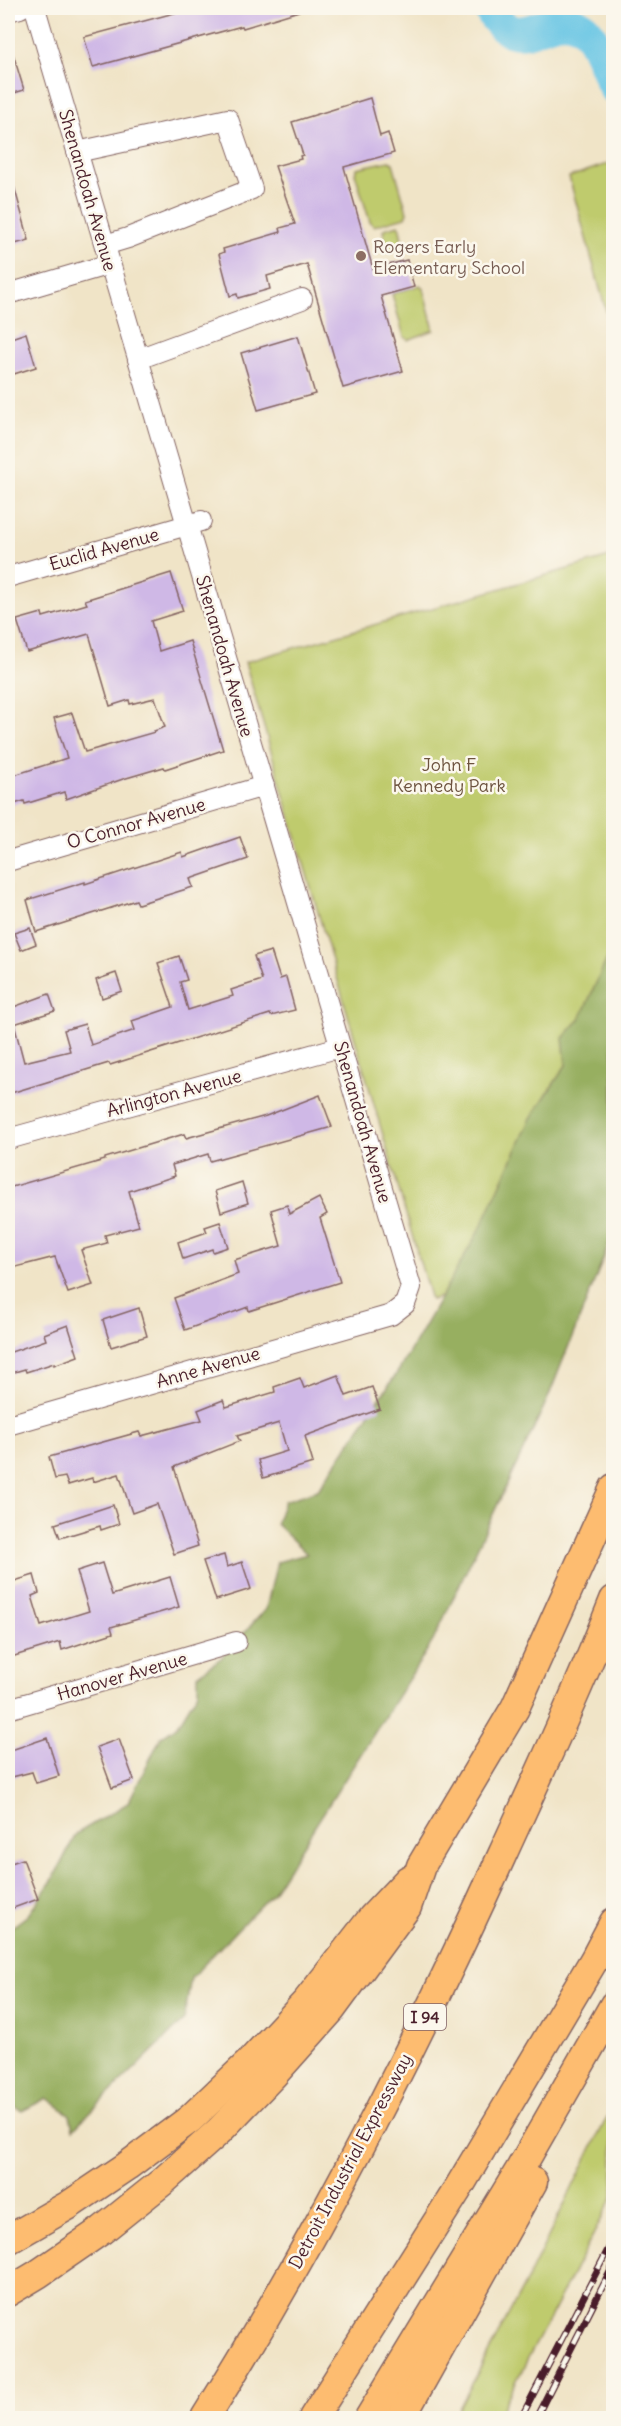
<svg xmlns="http://www.w3.org/2000/svg" width="621" height="2426" font-family="Delius,sans-serif">
  <style>
    .green { fill: #bfcb6d; stroke: #84754c; stroke-width: 1.5 }
    .forest { fill: #97af60; stroke: #706746; stroke-width: 1.5 }
    .lines { fill: none; stroke-linecap: round; stroke-linejoin: round }
    .river { stroke: #66c5e4; stroke-width: 33 }
    .building { fill: #cfb8e6 }
    .minor-casing { stroke: #846462; stroke-width: 22 }
    .highway-casing { stroke: #846462; stroke-width: 31 }
    .minor { stroke: #fff; stroke-width: 20 }
    .highway { stroke: #fdbc6f; stroke-width: 28 }
    .rail-casing { stroke: #4a1f2b; stroke-width: 7 }
    .rail { stroke: #fbf7ec; stroke-width: 4.5; stroke-dasharray: 14; stroke-linecap: butt }
    .education-dot { fill: #8d6e63; stroke: #fbf7ec; stroke-width: 2 }
    .labels { text-anchor: middle; dominant-baseline: central; stroke-width: 5; stroke-linejoin: round; paint-order: stroke }
    .shield { fill: #fbf7ec; stroke: #7f6065; stroke-width: 1.5 }
    .shield-label { font-size: 16px; font-weight: bold; fill: #4a1f2b }
    .street-label { font-size: 18px; fill: #4a1f2b; stroke: #fbf7ec }
    .education-label { font-size: 18px; fill: #785e54; stroke: #fbf7ec; text-anchor: start }
    .park-label { font-size: 18px; fill: #6d533f; stroke: #fbf7ec }
  </style>
  <rect width="100%" height="100%" fill="#fbf7ec"/>
  <filter id="ink" filterUnits="userSpaceOnUse"><feTurbulence type="fractalNoise" baseFrequency=".0167" numOctaves="2"/><feDisplacementMap in="SourceGraphic" scale="12" xChannelSelector="R" yChannelSelector="G"/><feConvolveMatrix kernelMatrix="1 2 1 2 8 2 1 2 1" color-interpolation-filters="sRGB"/></filter>
  <filter id="wash" filterUnits="userSpaceOnUse"><feTurbulence type="fractalNoise" baseFrequency=".008" numOctaves="4" result="noise"/><feDisplacementMap in="SourceGraphic" scale="24" xChannelSelector="R" yChannelSelector="G"/><feGaussianBlur stdDeviation="1.35" result="paint"/><feColorMatrix in="noise" values="0 0 0 0 0 0 0 0 0 0 0 0 0 0 0 0 0 1.4 0 .05"/><feComposite in="paint" operator="in"/></filter>
  <g filter="url(#wash)">
    <rect width="100%" height="100%" fill="#f0e4c7"/>
    <!-- green -->
    <g class="green">
      <polygon points="389,161 393,163 407,212 405,217 374,226 370,222 355,173 357,168"/>
      <polygon points="613,162 614,162 613,336 569,177"/>
      <polygon points="399,225 403,244 402,248 388,251 383,231 384,229"/>
      <polygon points="420,285 423,288 434,330 408,340 404,337 392,294"/>
      <polygon points="613,556 614,1176 586,1248 431,1300 245,662"/>
      <polygon points="613,2105 613,2197 497,2418 454,2418 529,2276"/>
    </g>
    <!-- forest -->
    <polygon class="forest" points="613,945 613,1234 548,1398 433,1641 273,1892 191,1978 184,2020 73,2129 70,2115 47,2098 22,2111 8,2105 8,1930 28,1915 53,1879 76,1834 128,1803 161,1737 178,1725 198,1692 198,1675 221,1658 266,1609 277,1562 307,1554 276,1524 284,1501 318,1490 399,1370 481,1227 531,1118 566,1065 563,1038 580,1019"/>
    <g class="lines">
      <!-- river -->
      <path class="river" d="M489,8C521,65 547,0 584,28C599,43 605,68 614,87"/>
    </g>
    <g id="blocks">
      <!-- building -->
      <g class="building">
        <polygon points="193,8 298,8 299,11 243,28 242,26 93,67 84,37"/>
        <polygon points="8,47 11,47 24,90 8,95"/>
        <polygon points="370,98 380,136 388,133 394,153 344,167 373,269 407,260 414,287 381,296 403,371 343,388 307,264 267,276 270,289 238,298 237,294 230,296 219,254 224,252 223,249 281,232 280,228 295,224 275,166 301,159 300,156 303,155 292,122"/>
        <polygon points="12,179 29,240 8,246 8,180"/>
        <polygon points="26,333 36,367 14,374 8,353 8,339"/>
        <polygon points="298,336 315,394 258,410 241,353"/>
        <polygon points="171,573 183,611 151,621 159,651 190,641 223,750 165,769 164,767 123,779 66,799 64,792 25,804 24,801 8,806 8,777 67,758 54,718 72,713 85,752 155,732 154,731 165,727 155,698 130,704 129,700 110,706 89,634 27,652 17,620 42,613 43,617 87,604 85,600"/>
        <polygon points="240,837 248,859 190,879 193,887 138,904 136,900 36,932 27,900 85,882 85,884 182,852 183,857"/>
        <polygon points="30,928 36,944 21,950 14,933"/>
        <polygon points="271,951 280,979 286,977 295,1010 271,1016 270,1014 110,1065 109,1063 11,1093 8,1082 8,1009 49,994 55,1011 14,1024 24,1062 70,1051 64,1030 85,1024 91,1045 135,1030 132,1021 173,1007 158,963 179,956 187,980 180,982 188,1010 233,996 231,990 262,980 254,956"/>
        <polygon points="116,973 122,991 102,998 96,980"/>
        <polygon points="320,1095 332,1127 210,1161 208,1154 172,1165 175,1176 129,1191 139,1226 105,1235 107,1243 81,1250 93,1285 68,1293 55,1257 8,1269 8,1188 105,1160 105,1158 184,1134 186,1138 266,1116"/>
        <polygon points="242,1182 248,1203 221,1212 215,1191"/>
        <polygon points="319,1198 327,1214 320,1218 340,1282 249,1311 248,1307 185,1330 174,1298 238,1274 234,1260 281,1246 271,1210 287,1205 289,1214"/>
        <polygon points="220,1222 228,1247 213,1252 212,1249 183,1259 178,1242 207,1232 205,1227"/>
        <polygon points="139,1308 147,1336 111,1347 103,1320"/>
        <polygon points="68,1325 78,1356 54,1365 54,1363 26,1372 25,1369 8,1374 8,1353 46,1340 44,1334"/>
        <polygon points="338,1375 346,1396 372,1387 380,1409 305,1436 313,1463 263,1478 258,1460 287,1451 279,1423 237,1436 240,1441 174,1467 198,1546 174,1554 157,1504 132,1513 119,1474 93,1482 92,1478 68,1485 65,1477 55,1479 49,1457 139,1432 141,1436 202,1420 198,1410 223,1400 226,1407 275,1392 274,1387 300,1378 304,1388"/>
        <polygon points="113,1505 119,1524 101,1530 100,1526 60,1538 55,1524"/>
        <polygon points="224,1555 227,1567 242,1562 251,1589 216,1600 203,1561"/>
        <polygon points="102,1563 112,1595 170,1577 179,1607 111,1627 113,1633 62,1650 60,1642 8,1658 8,1583 34,1575 39,1593 32,1596 41,1626 89,1611 77,1571"/>
        <polygon points="47,1738 59,1776 36,1783 32,1772 8,1778 8,1751"/>
        <polygon points="119,1739 134,1780 112,1788 97,1747"/>
        <polygon points="23,1859 38,1899 8,1910 8,1864"/>
      </g>
    </g>
  </g>
  <g filter="url(#ink)">
    <use href="#blocks" fill-opacity="0" stroke="#846462" stroke-width="1.5"/>
    <g class="lines">
      <!-- minor casing -->
      <g class="minor-casing">
        <g id="minor">
          <polyline points="8,11 20,8"/>
          <polyline points="77,152 228,119 252,189 128,238 105,245"/>
          <polyline points="8,294 110,264"/>
          <polyline points="138,359 302,299"/>
          <polyline points="8,577 201,521"/>
          <polyline points="8,861 264,786"/>
          <polyline points="8,1139 340,1047"/>
          <polyline points="8,1425 391,1315 405,1304 411,1287 35,8"/>
          <polyline points="8,1709 236,1642"/>
        </g>
      </g>
      <!-- highway casing -->
      <g class="highway-casing">
        <g id="highway">
          <polyline points="8,2240 69,2205 127,2166 190,2119 249,2063 307,2001 372,1918 408,1880"/>
          <polyline points="8,2292 38,2274 102,2230 162,2182 219,2131 274,2074 331,2010 407,1907 421,1866 515,1708 614,1488"/>
          <path d="M205,2418C318,2238 415,2047 503,1853C541,1770 580,1686 614,1600"/>
          <polyline points="313,2418 456,2192 594,1960 614,1922"/>
          <polyline points="369,2418 519,2171 614,2005"/>
          <polyline points="401,2418 533,2182"/>
        </g>
      </g>
      <!-- minor -->
      <use href="#minor" class="minor"/>
      <!-- highway -->
      <use href="#highway" class="highway"/>
      <!-- rail casing -->
      <g class="rail-casing">
        <g id="rail">
          <polyline points="521,2418 614,2238"/>
          <polyline points="536,2418 614,2264"/>
        </g>
      </g>
      <!-- rail -->
      <use href="#rail" class="rail"/>
    </g>
  </g>
  <!-- markers -->
  <circle class="education-dot" cx="361" cy="256" r="6"/>
  <g class="labels">
    <!-- shield labels -->
    <rect class="shield" x="404" y="2004" width="42" height="26" rx="4.5"/>
    <g class="shield-label">
      <text x="425" y="2017">I 94</text>
    </g>
    <!-- street labels -->
    <g class="street-label">
      <text transform="translate(88 190) rotate(74)">Shenandoah Avenue</text>
      <text transform="translate(104 549) rotate(-16)">Euclid Avenue</text>
      <text transform="translate(225 656) rotate(74)">Shenandoah Avenue</text>
      <text transform="translate(136 823) rotate(-16)">O Connor Avenue</text>
      <text transform="translate(174 1093) rotate(-15)">Arlington Avenue</text>
      <text transform="translate(363 1122) rotate(74)">Shenandoah Avenue</text>
      <text transform="translate(208 1367) rotate(-16)">Anne Avenue</text>
      <text transform="translate(122 1676) rotate(-16)">Hanover Avenue</text>
      <text transform="translate(350 2161) rotate(-62)">Detroit Industrial Expressway</text>
    </g>
    <!-- education labels -->
    <g class="education-label">
      <text x="373" y="246">Rogers Early<tspan x="373" dy="21">Elementary School</tspan></text>
    </g>
    <!-- park labels -->
    <g class="park-label">
      <text x="449" y="764">John F<tspan x="449" dy="21">Kennedy Park</tspan></text>
    </g>
  </g>
  <!-- margin -->
  <rect width="621" height="2426" fill="none" stroke="#fbf7ec" stroke-width="30"/>
</svg>
